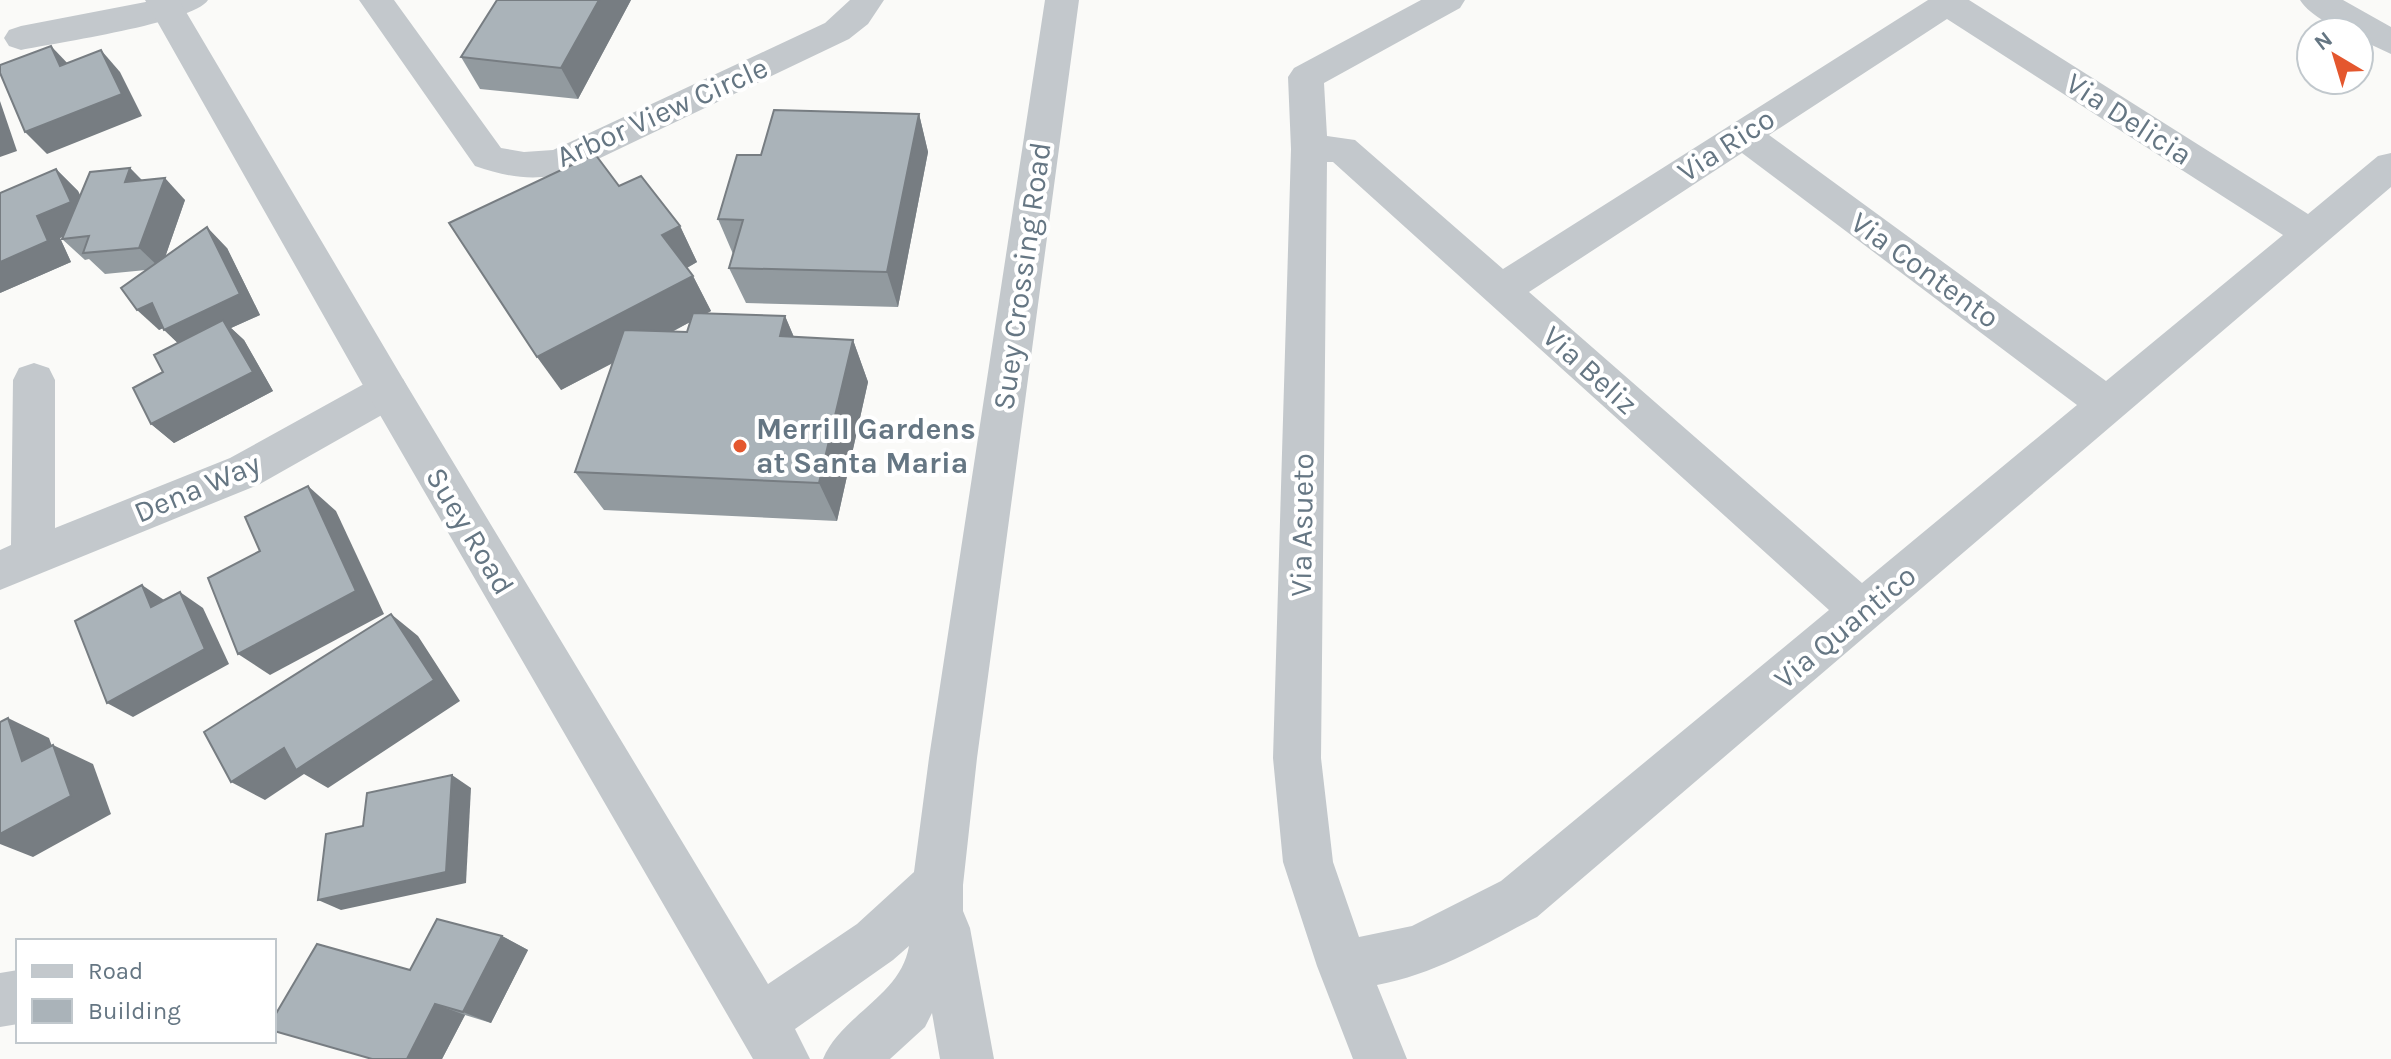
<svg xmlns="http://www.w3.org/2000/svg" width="2391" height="1059" font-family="Karla,sans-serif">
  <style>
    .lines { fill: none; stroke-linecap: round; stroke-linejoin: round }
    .minor { fill: #c3c8cc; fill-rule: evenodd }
    .tertiary { fill: #c3c8cc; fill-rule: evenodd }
    .wall { fill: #929a9f; fill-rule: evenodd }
    .shaded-wall { fill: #777d82 }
    .building { fill: #aab3b9; stroke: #777d82; stroke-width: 2 }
    .poi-dot { fill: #e4572e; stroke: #fff; stroke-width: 3 }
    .labels { text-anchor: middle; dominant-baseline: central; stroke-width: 8; stroke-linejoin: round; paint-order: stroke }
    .street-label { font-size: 30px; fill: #657683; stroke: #fff }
    .poi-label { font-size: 30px; font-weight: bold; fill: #657683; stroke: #fff; text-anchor: start }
  </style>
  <rect width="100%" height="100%" fill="#fafaf8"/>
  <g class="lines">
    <!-- minor -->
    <g class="minor">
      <path d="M156,0H208C193,23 55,43 21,50L9,46L4,38L9,30L21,26Z"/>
      <path d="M359,0H394L501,148L524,152L553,150L825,23L850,0H884L868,24L849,39L573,171C538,182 509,178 475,166Z"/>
      <path d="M1421,0H1465L1460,8L1324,83L1327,136L1355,140L1503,269L1928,0H1969L2308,214L2378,156L2391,153V187L1537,917C1482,945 1438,973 1377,985L1407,1059H1353L1317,966L1283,862L1273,758L1291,149L1288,77L1294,68ZM1947,19L2283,235L2106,381L1769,135ZM1742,153L2077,405L1862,583L1529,292ZM1327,162H1333L1829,610L1501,881L1412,926L1359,937L1333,862L1321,758Z"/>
      <path d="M2300,0H2343L2391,27V54L2359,39V32C2340,32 2310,16 2300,0Z"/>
      <polygon points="34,363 49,368 55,380 55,528 230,458 373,379 388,374 403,379 409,391 403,403 260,484 0,590 0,550 11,545 13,380 19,368"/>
      <polygon points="18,970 18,1024 0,1027 0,973"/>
    </g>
    <!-- tertiary -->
    <path class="tertiary" d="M145,0H179L403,379L768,984L857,924L914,872L929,758L1045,0H1079L977,758L963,885V911L970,928L994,1059H940L932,1013L925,1027L890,1059H823C841,1015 901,996 909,946L893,960L795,1029L810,1059H753L373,403Z"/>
  </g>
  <!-- wall -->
  <g class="wall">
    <polygon points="631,0 578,99 480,89 461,57"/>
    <polygon points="919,114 928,152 898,307 746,303 729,268 733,254 718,219 761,155"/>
    <polygon points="130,168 142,180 185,200 165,257 227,248 260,315 231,328 244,340 273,391 174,443 151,424 163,372 178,343 163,328 159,330 146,270 105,274 89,259 85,260 62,239 63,236 60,238 71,262 0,293 56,169 78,191 80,195"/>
    <path d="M619,186L680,226L697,262L687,268L693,276L711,311L707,313L785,316L794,337L853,340L868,382L837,521L604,510L575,472L613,363L561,390ZM690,322L687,332H672Z"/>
    <polygon points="502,936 528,950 491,1023 465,1015 442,1059 410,970"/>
  </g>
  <!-- shaded-wall -->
  <g class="shaded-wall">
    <polygon points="599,0 631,0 578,99 561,68"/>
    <polygon points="51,46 72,68 60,66"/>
    <polygon points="101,50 120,72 142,116 47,154 25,132"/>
    <polygon points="0,101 17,151 0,157"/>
    <polygon points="919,114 928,152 898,307 887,272"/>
    <polygon points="130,168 151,190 125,182"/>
    <polygon points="56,169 78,191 93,223 60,238 71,262 0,293 0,262 37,216"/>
    <polygon points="165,178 185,200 161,269 139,248"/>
    <polygon points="680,226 697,262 681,271 662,235"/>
    <polygon points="207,227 227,248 260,315 231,328 244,340 273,391 174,443 151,424 185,350 164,330"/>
    <polygon points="693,276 711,311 561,390 537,357"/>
    <polygon points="152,303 174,323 159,330 137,310"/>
    <polygon points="785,316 803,359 780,336"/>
    <polygon points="853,340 868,382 837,521 819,483"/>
    <polygon points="308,486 336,511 384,614 270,675 238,654"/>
    <polygon points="142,585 167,602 151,607"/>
    <polygon points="180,592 203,608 229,664 133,717 107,703"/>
    <polygon points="391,614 418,636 460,701 328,788 304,774 265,800 231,782 284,748"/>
    <polygon points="8,718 49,738 64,780 22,761"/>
    <polygon points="53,745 93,764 111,814 33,857 0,844 0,834"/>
    <polygon points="452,775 471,788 466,883 341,910 318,900"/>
    <polygon points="502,936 528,950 491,1023 463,1012"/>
    <polygon points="435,1004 465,1015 442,1059 407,1059"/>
  </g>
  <!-- building -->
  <g class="building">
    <polygon points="497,0 599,0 561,68 461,57"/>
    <polygon points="51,46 60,66 101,50 122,94 25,132 0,73 0,65"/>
    <polygon points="774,110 919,114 887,272 729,268 743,220 718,219 737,155 761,155"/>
    <polygon points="595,154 619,186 641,176 680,226 662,235 693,276 537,357 449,223"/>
    <polygon points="130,168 125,182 165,178 139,248 83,253 89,236 62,239 90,172"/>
    <polygon points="56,169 71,202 37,216 48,241 0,262 0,193"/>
    <polygon points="207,227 240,294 164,330 152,303 137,310 121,288"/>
    <polygon points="693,313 785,316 780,336 853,340 819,483 575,472 624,330 687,332"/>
    <polygon points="223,320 253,372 151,424 133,388 163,372 154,355"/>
    <polygon points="308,486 356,591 238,654 208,578 260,551 245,517"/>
    <polygon points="142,585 151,607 180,592 205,649 107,703 75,621"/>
    <polygon points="391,614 434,680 296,770 284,748 231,782 204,732"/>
    <polygon points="8,718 22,761 53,745 71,796 0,834 0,722"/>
    <polygon points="452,775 446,872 318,900 326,834 363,826 367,793"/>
    <polygon points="437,919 502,936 463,1012 435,1004 407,1059 372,1059 274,1031 274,1017 317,944 410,970"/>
  </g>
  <!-- markers -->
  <circle class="poi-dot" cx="740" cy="446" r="8"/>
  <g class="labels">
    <!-- street labels -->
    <g class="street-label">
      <text transform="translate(662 112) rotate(-24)">Arbor View Circle</text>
      <text transform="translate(2129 119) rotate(33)">Via Delicia</text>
      <text transform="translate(1726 145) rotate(-33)">Via Rico</text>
      <text transform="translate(1925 270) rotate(36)">Via Contento</text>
      <text transform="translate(1022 276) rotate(-82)">Suey Crossing Road</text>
      <text transform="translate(1590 370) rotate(42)">Via Beliz</text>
      <text transform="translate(197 488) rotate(-23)">Dena Way</text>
      <text transform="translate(1302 525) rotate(-89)">Via Asueto</text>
      <text transform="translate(470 531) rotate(59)">Suey Road</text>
      <text transform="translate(1845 627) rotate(-40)">Via Quantico</text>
    </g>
    <!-- poi labels -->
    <g class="poi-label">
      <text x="756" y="429">Merrill Gardens<tspan x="756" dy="34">at Santa Maria</tspan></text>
    </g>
  </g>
  <!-- legend -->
  <rect x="16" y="939" width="260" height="104" fill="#ffffff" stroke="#c1c8cd" stroke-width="2"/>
  <rect x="32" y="965" width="40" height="12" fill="#c3c8cc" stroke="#c1c8cd" stroke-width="2"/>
  <text x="88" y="979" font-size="24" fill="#657683">Road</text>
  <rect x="32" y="999" width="40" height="24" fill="#aab3b9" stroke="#c1c8cd" stroke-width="2"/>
  <text x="88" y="1019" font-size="24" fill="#657683">Building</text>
  <!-- north arrow -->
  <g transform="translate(2335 56) rotate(322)"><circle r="38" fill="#ffffff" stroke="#c1c8cd" stroke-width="2"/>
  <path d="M0-6L14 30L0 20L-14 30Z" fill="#e4572e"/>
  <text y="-12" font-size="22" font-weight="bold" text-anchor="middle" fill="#657683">N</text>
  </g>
</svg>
